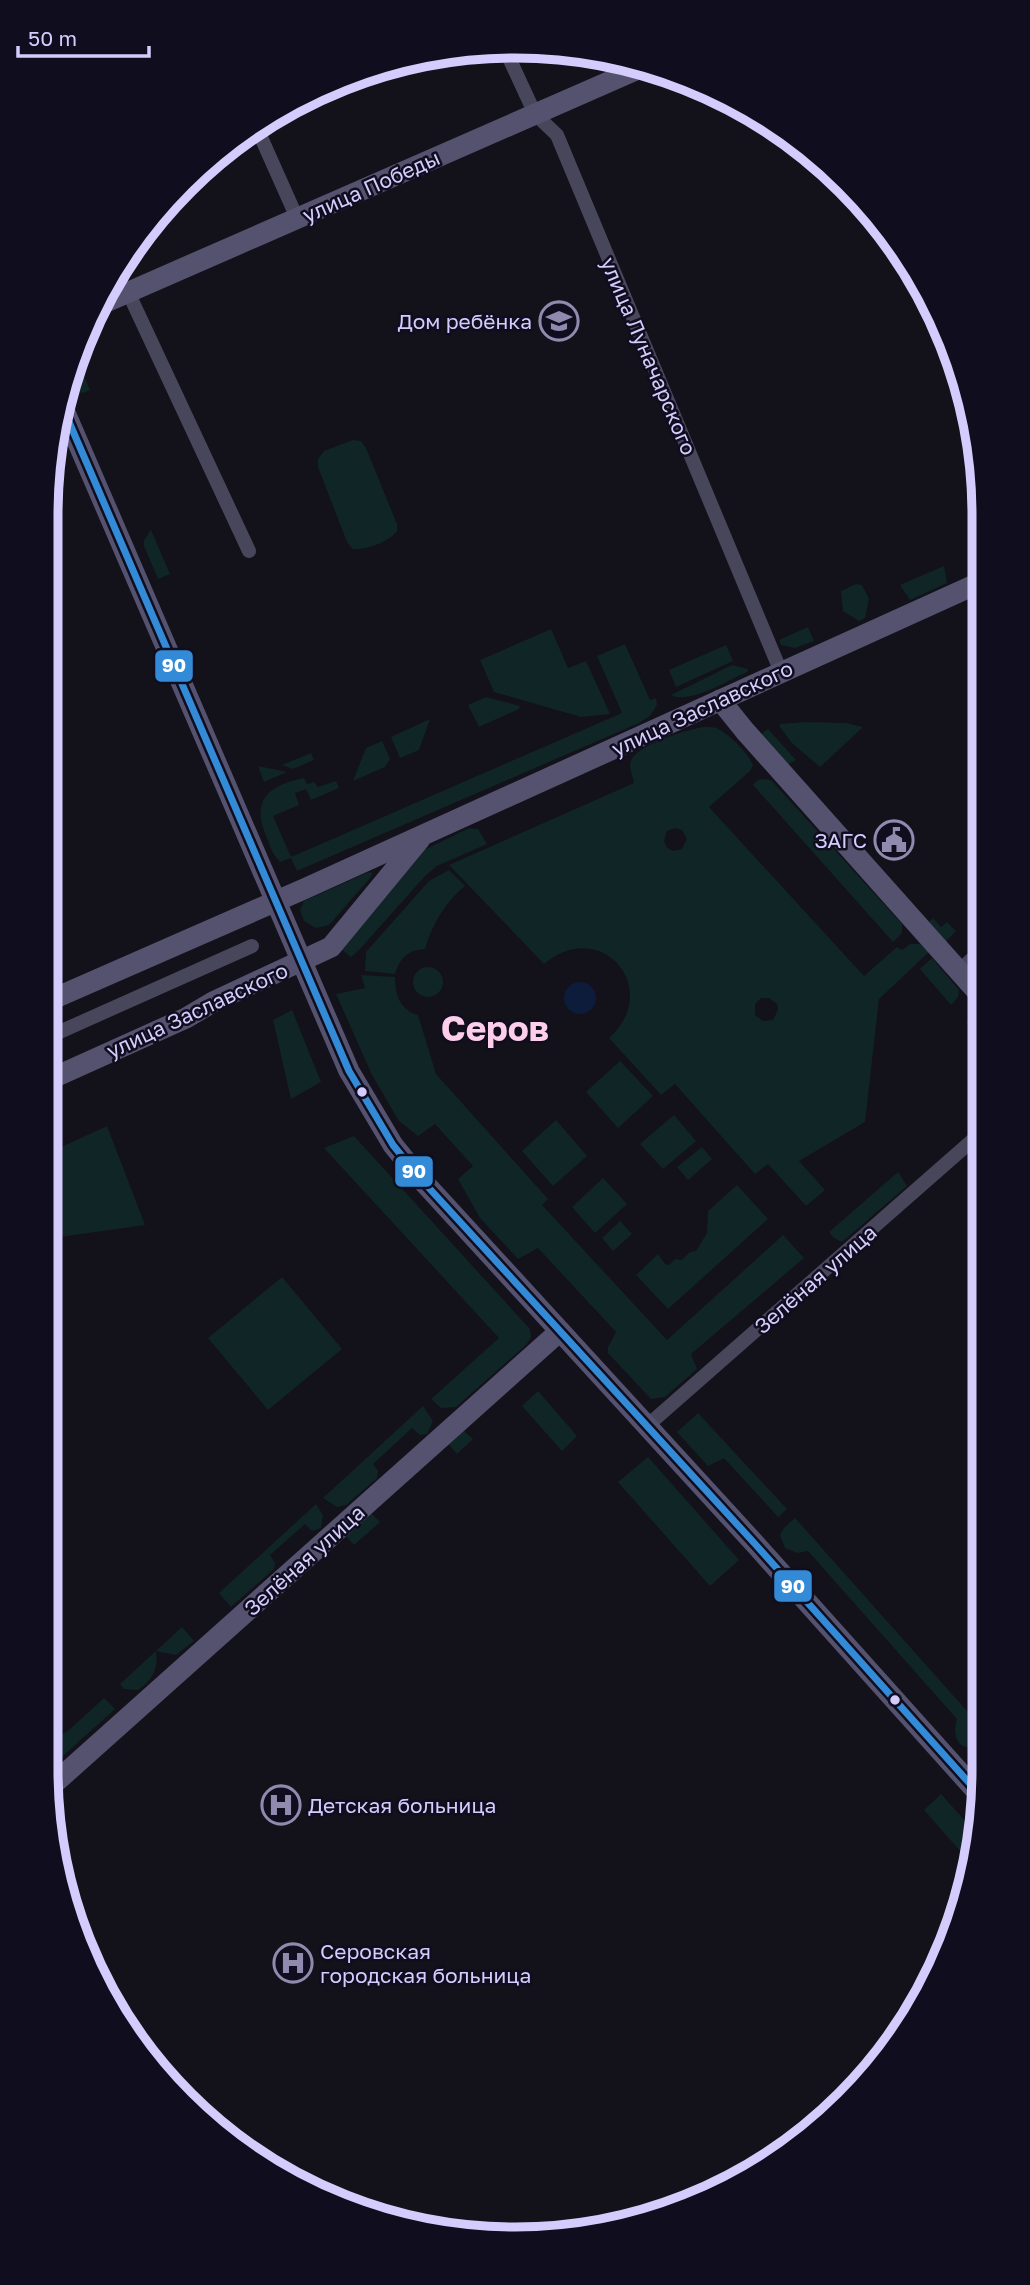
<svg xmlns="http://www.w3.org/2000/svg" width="1030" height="2285" font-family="'Golos Text',sans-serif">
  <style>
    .green { fill: #102526; fill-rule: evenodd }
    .water { fill: #0d1c3b }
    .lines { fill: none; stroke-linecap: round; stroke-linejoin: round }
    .street { stroke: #48465b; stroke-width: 14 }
    .secondary { stroke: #54526e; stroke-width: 21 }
    .bus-1-casing { stroke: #100d1e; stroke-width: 12 }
    .bus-1 { stroke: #338bd7; stroke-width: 7 }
    .bus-dot { fill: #d3ccfd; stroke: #100d1e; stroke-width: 2.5 }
    .labels { text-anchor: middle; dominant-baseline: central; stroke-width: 5; stroke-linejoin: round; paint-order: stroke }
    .street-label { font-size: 21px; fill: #d3ccfd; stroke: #100d1e }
    .poi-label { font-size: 21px; fill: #d3ccfd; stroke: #100d1e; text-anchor: end }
    .town-label { font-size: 35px; font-weight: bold; fill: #fdceea; stroke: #100d1e }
    .rim { fill: none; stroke: #d3ccfd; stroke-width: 9 }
    .line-badge { stroke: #100d1e; stroke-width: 2.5 }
    .badge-label { font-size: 19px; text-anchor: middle; font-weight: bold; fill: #fff }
  </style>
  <rect width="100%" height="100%" fill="#13111a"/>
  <!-- green -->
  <g class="green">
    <polygon points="75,355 90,390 83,393 77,391 69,372"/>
    <path d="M353,440L361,441L366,448L397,524V531C389,542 366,550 353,549L347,542L318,467V459L324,451Z"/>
    <polygon points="151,530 170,574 158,579 144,546 144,540"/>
    <polygon points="944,566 947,583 910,600 900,585"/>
    <polygon points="856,584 862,585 869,599 865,618 859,621 843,611 841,591"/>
    <polygon points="808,627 814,641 795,648 781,645 779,640"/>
    <polygon points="551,629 568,668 586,661 610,714 581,717 494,692 480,660"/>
    <path d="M625,644L650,700L656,698L657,705L650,716L639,723L297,871L291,858L280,862C273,855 270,847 267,838C250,801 268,785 304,778L307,784L314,782L318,787L336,781L339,788L311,800L306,789L295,793L299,805L273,816L291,857L622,713L597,656Z"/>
    <polygon points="726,645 733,661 676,687 669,670"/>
    <path d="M732,665L748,669L747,672C729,680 689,705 671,695Z"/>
    <polygon points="486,697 520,706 519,709 479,727 468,705"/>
    <polygon points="430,719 419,750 400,758 391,737"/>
    <polygon points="805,722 846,723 863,727 820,767 792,743 780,727 780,724"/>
    <path d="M704,727C705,727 715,727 716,728C727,732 750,754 753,766L750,771L709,807L864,976L897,947L902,950L910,944H920L929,952L879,999L865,1122L799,1161L825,1190L806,1206L768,1164L755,1174L675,1084L661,1095L609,1038C664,988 600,916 544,964L449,865L634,783C633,776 628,768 631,761C636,745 688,729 704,727ZM675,828L682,830L687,839L682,849L673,851L667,848L664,841L667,831ZM761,998H769L777,1004L778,1010L773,1020L763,1021L755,1015V1004Z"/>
    <polygon points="768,729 796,760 787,765 760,735"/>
    <polygon points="382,741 390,759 385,767 353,781 366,748"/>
    <polygon points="311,753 314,760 293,769 282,765"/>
    <polygon points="258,766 287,772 264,782"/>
    <polygon points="766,779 772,781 902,924 902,933 893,942 753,785 758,780"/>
    <polygon points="469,828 478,829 487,844 437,866 425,876 360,949 351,957 342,950 424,850"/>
    <path d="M449,870L465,886C445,902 432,925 425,949C408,950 400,958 395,974L365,971L366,952L429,881Z"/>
    <polygon points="369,872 373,873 371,877 329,925 316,928 304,921 300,910 304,901"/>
    <polygon points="933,918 941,927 947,922 956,931 946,941 929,922"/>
    <polygon points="932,958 959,990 958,997 951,1005 920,969"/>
    <circle cx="428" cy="982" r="15"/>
    <path d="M361,975L395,977C395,995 400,1010 418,1015L436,1074L548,1199L542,1205L667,1340L783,1235L804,1258L691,1354L697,1369L665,1397L651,1399L608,1353V1347L616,1332L538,1248L518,1259L480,1218L458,1179L473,1166L435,1124L418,1136L399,1121L372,1075L336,994L365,988Z"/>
    <polygon points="292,1010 321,1082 291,1099 273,1020"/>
    <polygon points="982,1015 982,1040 966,1022 973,1016"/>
    <polygon points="620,1061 653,1096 618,1128 586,1092"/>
    <polygon points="674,1115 696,1141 663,1169 640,1144"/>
    <polygon points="556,1120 587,1156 553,1186 522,1151"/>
    <polygon points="107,1126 145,1225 46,1239 46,1154"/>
    <polygon points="354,1136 530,1329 531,1337 527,1344 456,1407 441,1408 431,1399 499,1338 324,1148"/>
    <polygon points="702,1147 712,1159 688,1180 677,1167"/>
    <polygon points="898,1172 907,1186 842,1242 834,1238 829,1232"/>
    <polygon points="603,1178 627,1204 595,1233 572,1207"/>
    <polygon points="737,1185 768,1219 668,1309 636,1275 658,1254 665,1264 669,1265 675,1259 682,1260 690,1252 696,1251 707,1233 708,1211"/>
    <polygon points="620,1221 632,1234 613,1251 602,1238"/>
    <polygon points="282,1277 342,1349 268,1410 208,1338"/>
    <polygon points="538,1391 577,1436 562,1451 522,1406"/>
    <polygon points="423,1406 433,1421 427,1434 420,1435 412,1428 373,1464 378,1471 377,1478 346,1505 337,1507 323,1498"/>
    <polygon points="698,1413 787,1509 778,1517 724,1458 708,1466 677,1432"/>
    <polygon points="462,1429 473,1439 457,1454 446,1441"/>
    <polygon points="648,1457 739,1560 710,1586 618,1482"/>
    <polygon points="316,1504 323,1515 321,1528 312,1531 305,1524 270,1555 275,1563 274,1569 231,1607 219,1593"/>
    <polygon points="371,1513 380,1522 354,1545 343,1533"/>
    <path d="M795,1518L984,1730V1743C963,1755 950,1741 957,1719L808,1551L797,1553L785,1548L780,1535L784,1528Z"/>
    <path d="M182,1627L194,1641L176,1655L156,1651C159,1668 152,1681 138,1690L124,1689L120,1684Z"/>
    <polygon points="104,1698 115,1709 55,1763 46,1757 46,1744 69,1730"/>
    <polygon points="941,1794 974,1831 969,1861 924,1810"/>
  </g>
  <!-- water -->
  <circle class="water" cx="580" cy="998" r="16"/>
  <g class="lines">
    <!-- street -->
    <g class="street">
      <polyline points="504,47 535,114 557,135 781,672"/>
      <polyline points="256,126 297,218"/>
      <polyline points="128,292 249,551"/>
      <polyline points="959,971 982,950"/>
      <polyline points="46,1038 252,946"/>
      <polyline points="647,1426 983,1131"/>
    </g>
    <!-- secondary -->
    <g class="secondary">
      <polyline points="97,306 645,66"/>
      <polyline points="63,408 349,1071 393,1145 418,1176 756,1545 980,1795"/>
      <polyline points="720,700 745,731 982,997"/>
      <polyline points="46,1002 304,889 981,582"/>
      <polyline points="46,1081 186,1018 213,1002 331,947 420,839"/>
      <polyline points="49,1788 560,1331"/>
    </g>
    <!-- bus-1 casing -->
    <g class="bus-1-casing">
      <polyline id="bus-1" points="63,408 349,1071 393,1145 418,1176 756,1545 980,1795"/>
    </g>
    <!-- bus-1 -->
    <use href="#bus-1" class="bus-1"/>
  </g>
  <!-- icons -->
  <defs>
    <g id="school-ring" transform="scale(2.0125)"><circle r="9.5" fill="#100d1e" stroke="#908bae" stroke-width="1.5"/><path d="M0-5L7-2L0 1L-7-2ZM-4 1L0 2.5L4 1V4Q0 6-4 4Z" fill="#908bae"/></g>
    <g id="civic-ring" transform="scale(2.0125)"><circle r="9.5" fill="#100d1e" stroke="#908bae" stroke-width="1.5"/><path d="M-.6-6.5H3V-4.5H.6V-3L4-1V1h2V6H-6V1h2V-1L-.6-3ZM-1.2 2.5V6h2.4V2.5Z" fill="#908bae"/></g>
    <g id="hospital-ring" transform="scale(2.0125)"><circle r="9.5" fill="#100d1e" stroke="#908bae" stroke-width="1.5"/><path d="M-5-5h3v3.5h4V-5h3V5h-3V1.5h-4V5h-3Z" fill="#908bae"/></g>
  </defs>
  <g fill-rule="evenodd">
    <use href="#school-ring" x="559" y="321"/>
    <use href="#civic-ring" x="894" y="840"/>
    <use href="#hospital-ring" x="281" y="1805"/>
    <use href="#hospital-ring" x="293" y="1963"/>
  </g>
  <!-- markers -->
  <g class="bus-dot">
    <circle cx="362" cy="1092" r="6"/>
    <circle cx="895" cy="1700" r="6"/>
  </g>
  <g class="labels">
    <!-- street labels -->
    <g class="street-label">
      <text transform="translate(371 186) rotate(-24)">улица Победы</text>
      <text transform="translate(649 356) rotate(67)">улица Луначарского</text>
      <text transform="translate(702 708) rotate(-25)">улица Заславского</text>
      <text transform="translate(197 1010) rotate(-25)">улица Заславского</text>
      <text transform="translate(815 1279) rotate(-41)">Зелёная улица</text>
      <text transform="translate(304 1560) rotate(-42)">Зелёная улица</text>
    </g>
    <!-- poi labels -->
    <g class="poi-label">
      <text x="532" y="321">Дом ребёнка</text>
      <text x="867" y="840">ЗАГС</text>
      <text x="308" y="1805" text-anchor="start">Детская больница</text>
      <text x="320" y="1951" text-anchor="start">Серовская<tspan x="320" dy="24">городская больница</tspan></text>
    </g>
    <!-- town labels -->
    <g class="town-label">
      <text x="495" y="1028">Серов</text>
    </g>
  </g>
  <!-- crop -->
  <path d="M0 0H1030V2285H0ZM515 58H515A457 457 0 0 1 972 515V1770A457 457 0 0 1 515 2227H515A457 457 0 0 1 58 1770V515A457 457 0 0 1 515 58Z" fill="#100d1e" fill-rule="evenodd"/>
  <path class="rim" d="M515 58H515A457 457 0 0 1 972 515V1770A457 457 0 0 1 515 2227H515A457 457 0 0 1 58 1770V515A457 457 0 0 1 515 58Z"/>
  <g class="line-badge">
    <rect x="154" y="649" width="40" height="34" rx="7" fill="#338bd7"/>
    <rect x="394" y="1155" width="40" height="33" rx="7" fill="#338bd7"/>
    <rect x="773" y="1569" width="40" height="34" rx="7" fill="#338bd7"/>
  </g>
  <g class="badge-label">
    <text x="174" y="672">90</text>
    <text x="414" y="1178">90</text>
    <text x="793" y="1593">90</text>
  </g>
  <!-- scale -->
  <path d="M18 46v10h131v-10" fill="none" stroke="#d3ccfd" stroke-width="3.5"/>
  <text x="28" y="46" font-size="21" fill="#d3ccfd" stroke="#100d1e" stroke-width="5" paint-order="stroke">50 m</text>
</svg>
